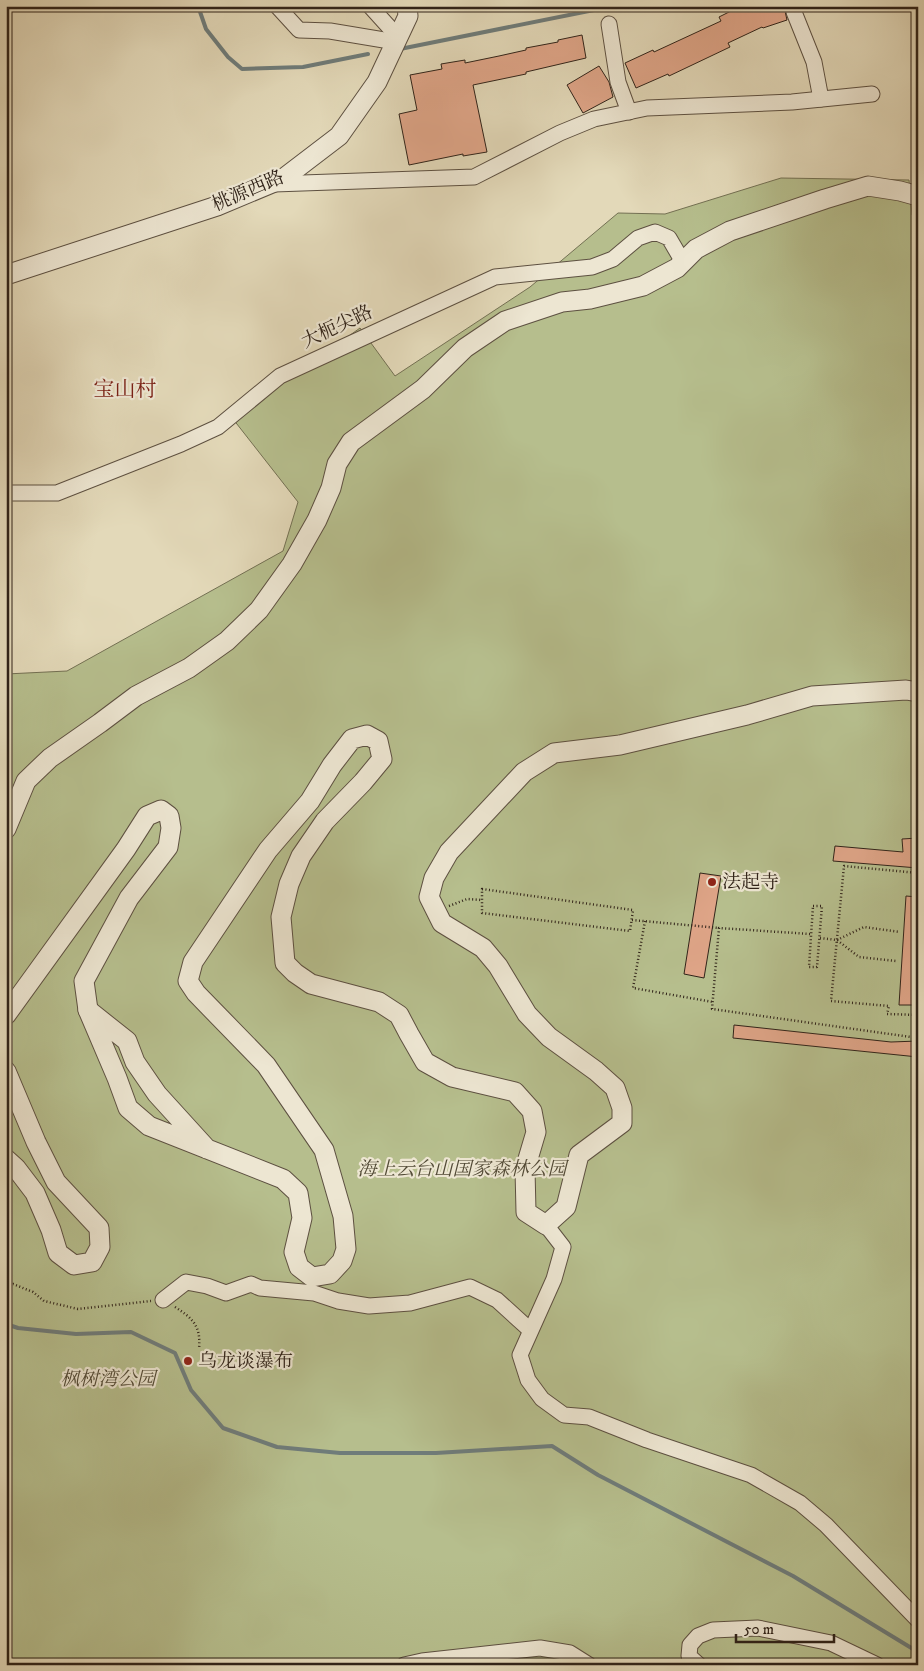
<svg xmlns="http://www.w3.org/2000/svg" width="924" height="1671" font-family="'IM FELL DW Pica','Noto Serif SC',serif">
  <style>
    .green { fill: #b6be8d; stroke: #737053 }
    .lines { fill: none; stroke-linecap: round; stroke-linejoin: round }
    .stream { stroke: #6f7c7a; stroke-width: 4 }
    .building { fill: #dfa588; stroke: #302319 }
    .minor-casing { stroke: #5d5041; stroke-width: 17 }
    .tertiary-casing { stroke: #5d5041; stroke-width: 21 }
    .path { stroke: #302319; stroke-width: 2.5; stroke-dasharray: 1 2.5; stroke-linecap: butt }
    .minor { stroke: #ede6d2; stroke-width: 15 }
    .tertiary { stroke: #ede6d2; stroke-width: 19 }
    .poi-dot { fill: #8f2418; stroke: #ede6d2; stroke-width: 2 }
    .labels { text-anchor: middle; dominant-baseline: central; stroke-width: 4.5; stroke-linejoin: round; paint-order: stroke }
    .street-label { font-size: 19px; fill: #302319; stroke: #ede6d2 }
    .poi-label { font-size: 19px; fill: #302319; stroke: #ede6d2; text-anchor: start }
    .park-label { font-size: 19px; font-style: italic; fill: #524a36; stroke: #ede6d2 }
    .quarter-label { font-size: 21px; fill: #7a1f14; stroke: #ede6d2 }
  </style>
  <rect width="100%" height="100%" fill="#e3d9b9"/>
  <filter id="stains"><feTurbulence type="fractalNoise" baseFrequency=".004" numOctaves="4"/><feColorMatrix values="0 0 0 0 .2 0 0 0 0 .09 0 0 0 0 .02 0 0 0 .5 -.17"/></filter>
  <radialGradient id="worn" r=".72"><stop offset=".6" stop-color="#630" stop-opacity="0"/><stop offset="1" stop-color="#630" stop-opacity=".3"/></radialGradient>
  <!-- green -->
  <polygon class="green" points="781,178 909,180 912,215 918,217 918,1665 6,1665 6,674 67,671 283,551 298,502 233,419 360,328 395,376 530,287 618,213 665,214"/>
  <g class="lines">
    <!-- stream -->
    <g class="stream">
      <polyline points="198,6 206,29 228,57 242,69 303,67 368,54"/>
      <polyline points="400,49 614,6"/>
      <polyline points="6,1324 18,1328 76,1334 131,1332 175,1353 191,1390 223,1428 277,1447 340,1453 436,1453 552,1446 598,1475 793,1576 918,1652"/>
    </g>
  </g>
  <!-- building -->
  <g class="building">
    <polygon points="741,6 786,6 785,11 787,20 763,28 762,27 728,43 730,47 669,76 668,74 636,88 625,63 653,50 654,52 721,21 719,17"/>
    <polygon points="582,35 586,58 526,72 526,74 473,85 487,152 463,156 463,154 409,165 399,114 417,110 410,75 442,69 441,64 465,60 465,63 499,56 526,50 526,48 558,42 558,40"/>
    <polygon points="599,66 609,82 613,97 583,113 567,85"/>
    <polygon points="918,838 918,868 833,861 835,846 903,852 902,839"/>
    <polygon points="700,873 721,876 704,978 684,974"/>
    <polygon points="906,896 918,897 918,1005 899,1005"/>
    <polygon points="734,1025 891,1042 918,1041 918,1057 733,1038"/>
  </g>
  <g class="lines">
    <!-- minor casing -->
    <g class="minor-casing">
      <g id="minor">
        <polyline points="277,6 299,30 330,31 396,42"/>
        <polyline points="370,6 398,37"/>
        <polyline points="794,12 814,62 821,99"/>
        <polyline points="609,24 618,82 629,112"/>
        <polyline points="274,184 474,177 560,133 594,119 647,108 792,102 872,94"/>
        <polyline points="6,493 57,493 181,444 218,427 280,376 495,277 592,267 613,259 638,238 655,232 669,238 683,262"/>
        <polyline points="546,1225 563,1247 554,1279 520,1355 528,1380 542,1399 564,1415 589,1417 647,1440 751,1475 800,1503 826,1525 918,1620"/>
        <polyline points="163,1300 186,1282 207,1286 226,1293 251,1284 260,1288 314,1293 338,1301 369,1306 410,1303 470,1287 497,1300 530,1330"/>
        <polyline points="404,1665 422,1661 540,1648 570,1653 589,1665"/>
        <polyline points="699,1665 689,1656 690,1645 698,1636 713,1630 758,1628 831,1643 877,1665"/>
      </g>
    </g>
    <!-- tertiary casing -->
    <g class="tertiary-casing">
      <g id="tertiary">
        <polyline points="6,275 217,206 284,178 339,136 377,82 408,16 407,6"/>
        <polyline points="6,829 26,781 50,758 100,723 136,696 189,668 227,641 259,610 292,564 317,520 331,488 337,464 351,442 423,389 465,348 505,321 562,302 590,299 643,286 677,268 696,249 730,231 825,199 868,186 900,191 918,196"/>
        <polyline points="6,1015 126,849 147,816 161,810 169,816 171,828 168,847 129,898 84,981 88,1010"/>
        <polyline points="6,1071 36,1142 56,1182 99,1228 100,1247 92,1262 74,1265 58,1253 51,1230 35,1193 16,1168 6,1159"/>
        <polyline points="207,1149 157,1094 135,1062 127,1041 88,1010 117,1078 128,1108 149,1126 283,1179 298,1193 302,1218 294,1252 299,1267 312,1277 330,1274 342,1261 346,1249 343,1216 324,1150 266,1065 196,993 188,981 193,962 268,850 310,801 332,765 352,739 367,735 378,741 382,759 363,782 325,821 301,856 289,884 281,917 285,963 295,973 311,984 379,1002 399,1015 409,1034 425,1062 452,1077 515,1092 532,1111 536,1132 525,1169 526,1212 546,1225 566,1207 579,1155 622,1123 622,1108 615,1088 596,1071 549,1037 527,1014 498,966 483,948 442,923 429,897 434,878 449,852 524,772 554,753 620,745 747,715 812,696 906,690 918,692"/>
      </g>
    </g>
    <!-- path -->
    <g class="path">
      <polyline points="918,873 844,866 831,1001 889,1006 887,1014 918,1015"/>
      <polygon points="482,889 633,910 630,931 482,913"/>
      <polyline points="449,906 467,899 481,900"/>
      <polygon points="813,906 822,906 817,967 809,967"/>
      <polyline points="632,920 719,928"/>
      <polyline points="645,921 633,988 713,1002"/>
      <polyline points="810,934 719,928 712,1009 918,1038"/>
      <polyline points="820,938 837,940 859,957 896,961"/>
      <polyline points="837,940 864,927 900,932"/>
      <polyline points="6,1286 13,1284 33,1292 44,1301 78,1309 151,1301"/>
      <path d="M175,1307C194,1319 201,1327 199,1349"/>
    </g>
    <!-- minor -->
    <use href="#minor" class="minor"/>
    <!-- tertiary -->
    <use href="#tertiary" class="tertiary"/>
  </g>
  <!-- markers -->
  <g class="poi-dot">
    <circle cx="712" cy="882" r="5"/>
    <circle cx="188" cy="1361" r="5"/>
  </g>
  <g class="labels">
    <!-- street labels -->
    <g class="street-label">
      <text transform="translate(248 191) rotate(-23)">桃源西路</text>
      <text transform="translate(337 327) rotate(-25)">大枙尖路</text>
    </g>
    <!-- poi labels -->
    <g class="poi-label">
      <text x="722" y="882">法起寺</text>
      <text x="198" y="1361">乌龙谈瀑布</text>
    </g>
    <!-- park labels -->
    <g class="park-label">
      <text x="462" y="1169">海上云台山国家森林公园</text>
      <text x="108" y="1379">枫树湾公园</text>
    </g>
    <!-- quarter labels -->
    <g class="quarter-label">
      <text x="125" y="390">宝山村</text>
    </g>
  </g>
  <!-- margin -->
  <rect width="924" height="1671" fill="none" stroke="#e3d9b9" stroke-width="25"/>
  <rect x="8" y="8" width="909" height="1656" fill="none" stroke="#302319" stroke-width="2.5"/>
  <rect x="12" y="12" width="899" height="1646" fill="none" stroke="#302319"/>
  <!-- scale -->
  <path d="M736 1634v8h98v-8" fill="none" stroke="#302319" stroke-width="2.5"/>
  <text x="744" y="1634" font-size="15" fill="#302319" stroke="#ede6d2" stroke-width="4" paint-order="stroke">50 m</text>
  <rect width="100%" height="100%" filter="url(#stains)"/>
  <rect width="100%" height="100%" fill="url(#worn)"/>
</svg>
